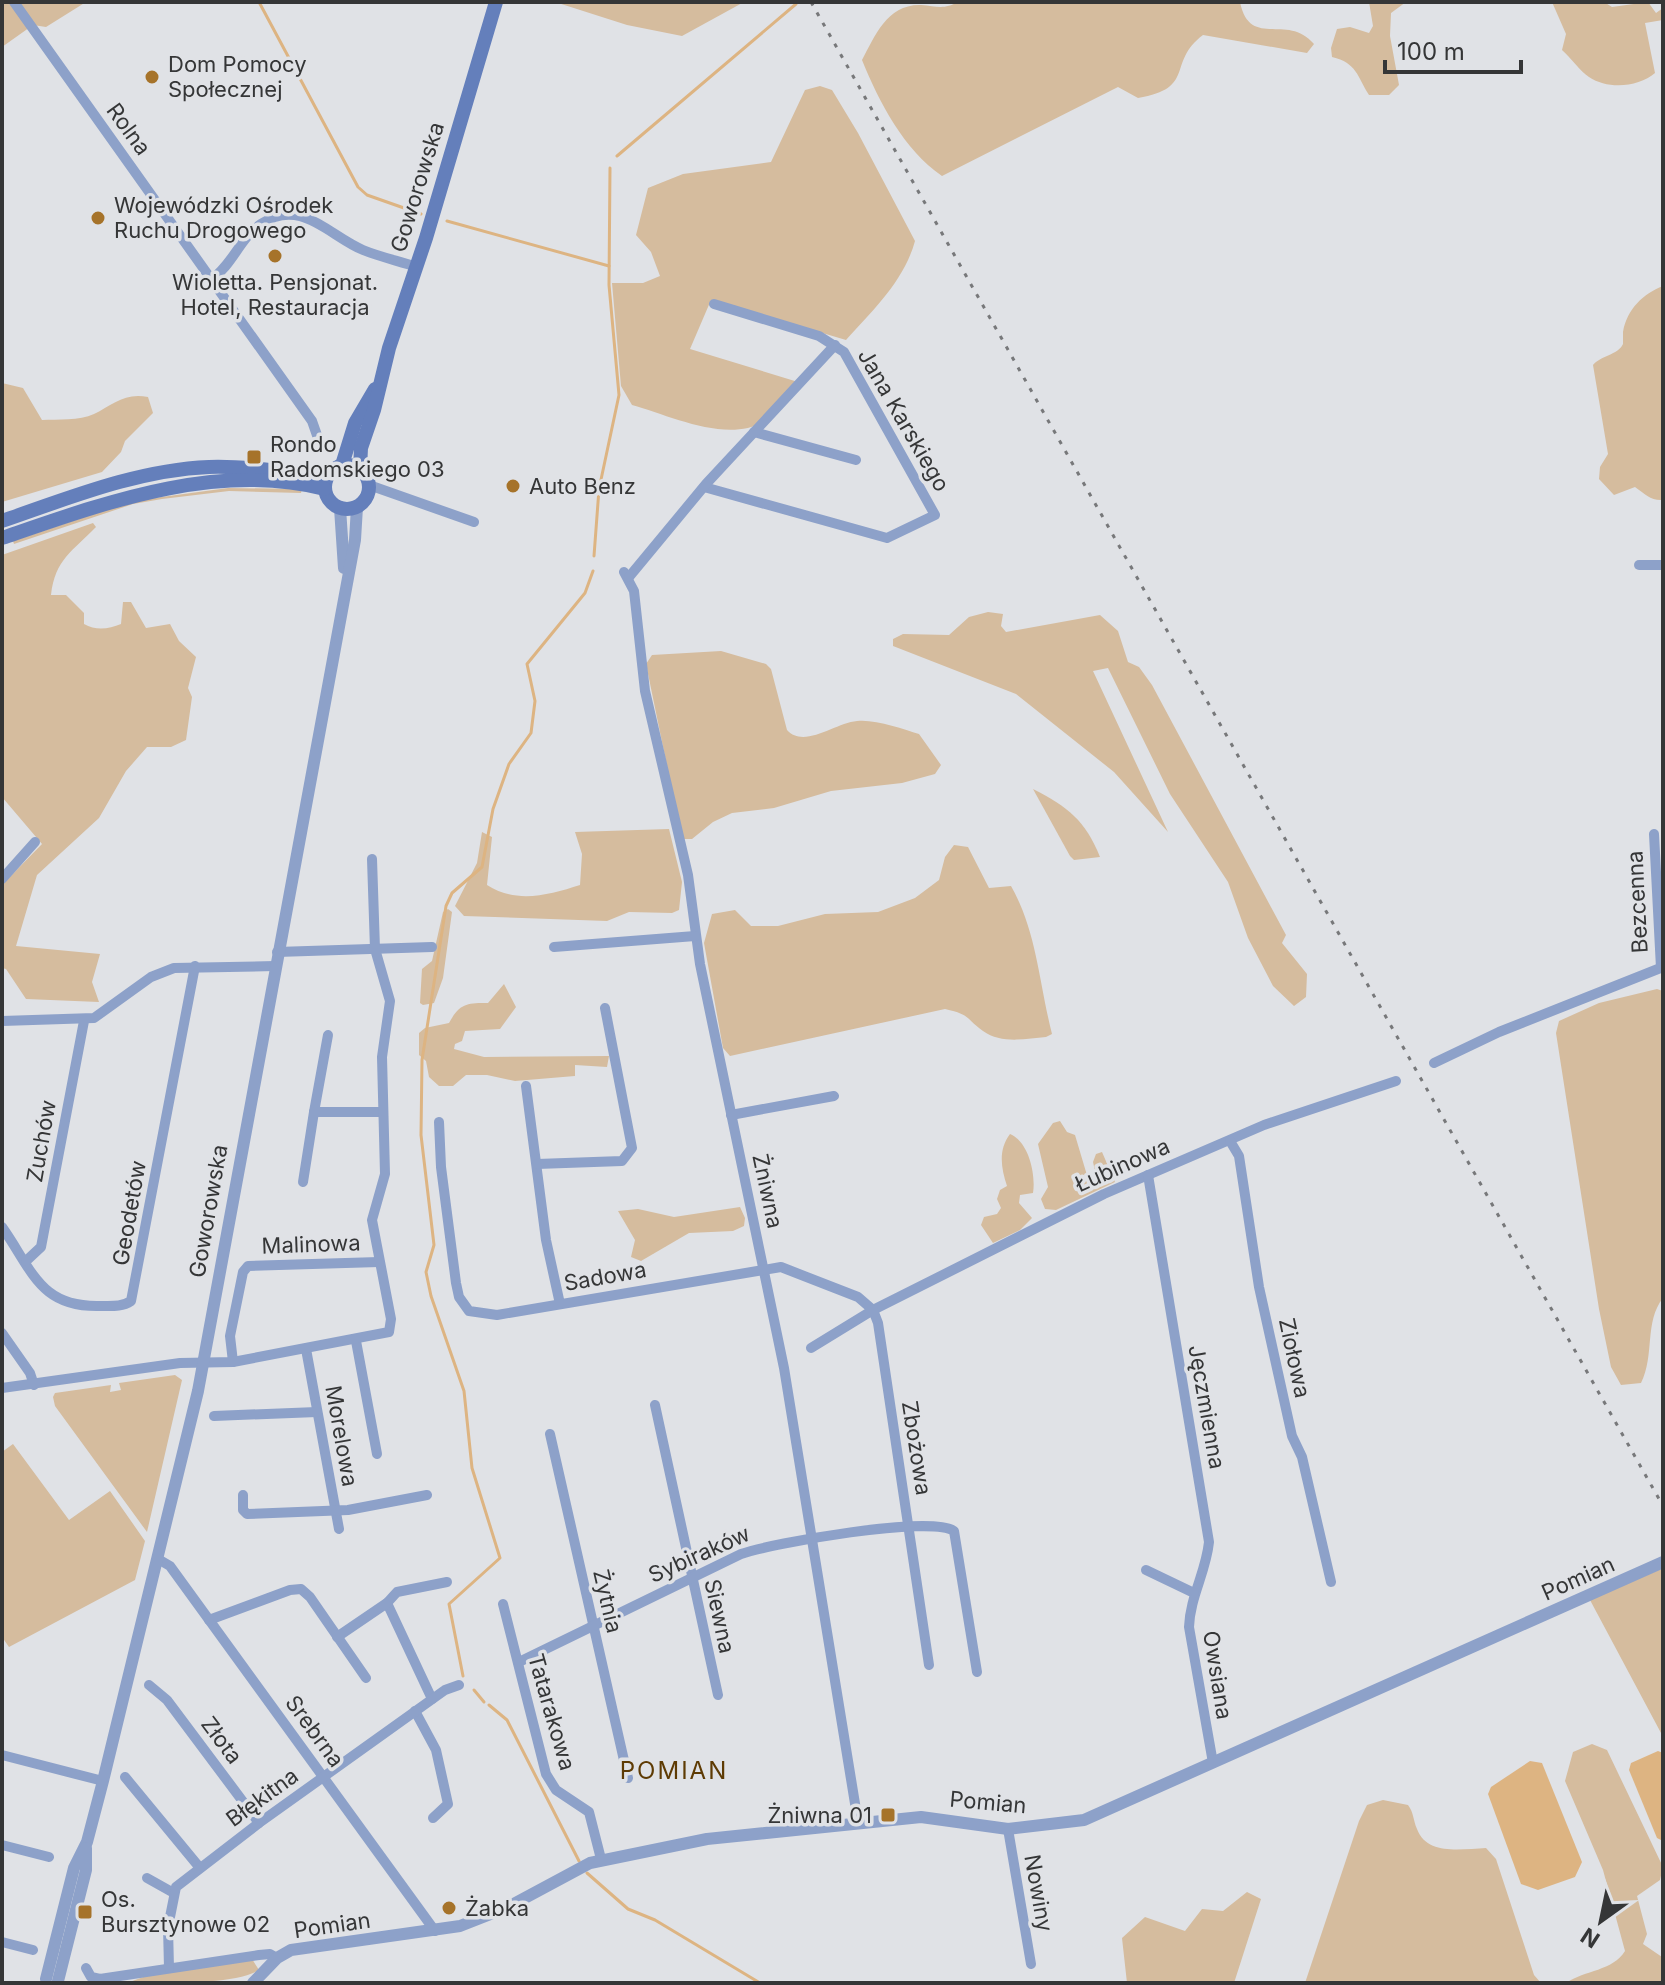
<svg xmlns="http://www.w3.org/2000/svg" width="1665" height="1985" font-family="Inter,sans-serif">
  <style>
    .green { fill: #d5bc9e }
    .water { fill: #ddb482 }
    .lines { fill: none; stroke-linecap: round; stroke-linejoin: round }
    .stream { stroke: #ddb482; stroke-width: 3 }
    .minor { stroke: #8da1c9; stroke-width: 10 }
    .tertiary { stroke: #8da1c9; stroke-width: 12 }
    .secondary { stroke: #647fbb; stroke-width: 14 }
    .rail { stroke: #77787a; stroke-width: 3; stroke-dasharray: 4 8; stroke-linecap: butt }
    .poi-dot { fill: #a6732a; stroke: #e0e2e6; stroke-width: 3 }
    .labels { text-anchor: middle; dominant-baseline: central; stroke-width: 7; stroke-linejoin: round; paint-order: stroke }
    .poi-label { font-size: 22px; fill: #353637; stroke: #e0e2e6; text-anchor: start }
    .street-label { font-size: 22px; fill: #353637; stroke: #e0e2e6 }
    .neighbourhood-label { font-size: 24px; letter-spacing: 2px; fill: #5e3b04; stroke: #e0e2e6 }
  </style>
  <rect width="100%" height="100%" fill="#e0e2e6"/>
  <!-- green -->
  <g class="green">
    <polygon points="2,2 86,2 46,27 33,25 2,47"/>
    <polygon points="555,2 744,2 682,36 627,25"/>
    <path d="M958,2H1240C1250,50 1287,12 1314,44L1307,53L1203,35C1166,63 1197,88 1138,98L1118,87L942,176C904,150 879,102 862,60C875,36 887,4 921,5C936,6 944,10 958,2Z"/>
    <path d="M1369,2H1406L1391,13L1390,36L1399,85L1389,95H1369C1357,76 1357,63 1332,57L1331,48L1337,29L1350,27L1369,33L1373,26Z"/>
    <path d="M1552,2H1604L1612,7L1648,2L1656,13L1663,8V20L1645,23L1655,73C1639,87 1608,90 1589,77C1580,71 1571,58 1562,50L1566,34Z"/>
    <path d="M820,86L832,90L858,133L915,241C904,281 873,310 846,340L711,300L690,349L798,382C790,392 781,409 771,417C733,447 672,416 632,405L621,386L612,283H643L660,276L651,252L636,235L648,188L683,174L771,162L805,90Z"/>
    <path d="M1663,286V500C1651,501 1645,494 1635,487L1614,495L1599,479L1600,467L1608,454L1593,365C1600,356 1618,355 1623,344C1623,343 1623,332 1623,332C1627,309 1643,294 1663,286Z"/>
    <path d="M2,383L23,388L42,420C58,419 79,421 94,414C112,405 125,392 148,397L153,413L125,441L121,452L102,472L2,502Z"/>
    <polygon points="228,488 302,489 301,493 229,491 162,499 133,504 14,544 13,541 132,501"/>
    <path d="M93,523L96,527C73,551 55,559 51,595H66L84,613V624C96,631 109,629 121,624L123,602H131L146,628L170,624L179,641L196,657L188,688L192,697L186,740L171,747H147L126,771L99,818L37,875L16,946L100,954L92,982L99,1002L26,999L6,969L2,968V885L42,844L2,797V555Z"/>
    <polygon points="988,612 1003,614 1001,626 1006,632 1100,615 1118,631 1128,662 1139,667 1152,685 1286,935 1282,943 1307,974 1306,997 1294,1006 1273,986 1248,938 1228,882 1170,794 1108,668 1093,671 1168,832 1114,772 1016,694 893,646 893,639 903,634 949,635 969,617"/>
    <path d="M721,651L766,664L771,669L787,730C804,749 835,723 857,721C875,719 903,729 919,734L941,765L935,774L902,783L831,791L774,808L732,813L713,822L692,839H682L646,664L652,655Z"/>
    <path d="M1033,789C1068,807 1085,820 1100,857L1074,860L1070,856Z"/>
    <path d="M669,829L682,882L679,910L672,913L629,912L607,921L464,916L455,906L477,863L482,832L492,837L487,885C516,904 549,895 580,885L582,854L575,832Z"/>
    <path d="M954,845L968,847L989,888L1011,886C1037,932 1039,983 1052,1034L1046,1037C1025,1039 1001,1044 983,1031C964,1017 971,1015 945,1009L730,1056L723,1048L704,943L712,914L735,910L751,926H778L825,914L878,912L915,898L939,880L945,857Z"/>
    <polygon points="448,909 452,912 443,978 434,1003 423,1005 420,1003 422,969 432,961 443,912"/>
    <path d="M504,984L516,1007L500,1029L465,1031L462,1041L455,1044L454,1049L484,1057L609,1056L607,1067L575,1065V1076L515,1081L487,1075H466L453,1086H439L429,1077L426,1061L419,1055V1033L425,1028L449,1023C460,1003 467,1003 488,1003Z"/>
    <path d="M1657,989L1663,991V1298C1644,1322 1655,1355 1641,1383L1621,1385L1611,1367L1599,1309L1556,1033L1559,1021L1599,1003Z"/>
    <polygon points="1060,1121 1067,1132 1075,1135 1089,1182 1095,1184 1097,1180 1093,1162 1096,1154 1102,1152 1115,1182 1056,1210 1045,1209 1041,1199 1048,1187 1038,1144 1053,1123"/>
    <path d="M1010,1134C1029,1142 1036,1175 1033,1193L1020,1195L1019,1203L1032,1218L1020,1230L993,1243L981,1225L984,1217L997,1214L1001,1208L997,1199L1000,1190L1007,1186C1001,1168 998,1150 1010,1134Z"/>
    <polygon points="740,1207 745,1218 744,1226 733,1231 689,1233 641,1261 631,1257 635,1240 618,1211 638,1209 674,1217"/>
    <polygon points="175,1375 182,1380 147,1532 55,1406 53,1397 55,1393 111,1385 110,1392 121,1390 119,1383"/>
    <polygon points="13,1444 69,1520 110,1491 145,1541 135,1580 9,1647 2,1637 2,1452"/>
    <polygon points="1663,1568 1663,1750 1661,1733 1590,1600"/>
    <path d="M1592,1744L1607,1750L1663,1867L1660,1880L1637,1896L1647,1934L1643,1944L1662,1957L1663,1983H1566C1585,1970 1613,1971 1625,1951L1603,1870L1565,1781L1573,1752Z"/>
    <path d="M1383,1800L1408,1805C1414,1813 1413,1820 1417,1829C1427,1856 1462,1849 1486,1848L1496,1859L1534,1975L1541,1983H1305L1359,1821L1367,1805Z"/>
    <polygon points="1247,1892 1261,1899 1234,1983 1127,1983 1122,1938 1145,1917 1185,1931 1202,1909 1223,1911"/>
    <path d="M252,1959L259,1970C235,1985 160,1983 127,1983L146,1976Z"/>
  </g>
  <!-- water -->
  <g class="water">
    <polygon points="1658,1751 1663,1753 1663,1841 1657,1838 1629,1770 1631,1763"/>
    <polygon points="1530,1761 1542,1763 1582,1862 1575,1877 1538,1890 1521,1884 1488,1794 1491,1787"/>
  </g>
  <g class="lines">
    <!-- stream -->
    <g class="stream">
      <polyline points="259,2 358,187 367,195 421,214"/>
      <polyline points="617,156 796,4"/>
      <polyline points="447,221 609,266"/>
      <polyline points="594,556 599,489 619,395 609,285 610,168"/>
      <polyline points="463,1676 449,1604 500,1558 472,1468 464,1391 431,1296 426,1272 434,1245 421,1135 422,1060 446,906 452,893 482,867 493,809 509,764 531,733 535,701 527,664 585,593 593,571"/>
      <polyline points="474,1690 484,1702"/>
      <polyline points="489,1705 507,1720 579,1861"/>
      <polyline points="587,1873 628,1909 655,1920 760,1983"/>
    </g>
    <!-- minor -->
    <g class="minor">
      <polyline points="14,2 312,421 319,441"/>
      <path d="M212,279C233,264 240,238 261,224C301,197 329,236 363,250C380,257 399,261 417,267"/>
      <polyline points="754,432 856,460"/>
      <polyline points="369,485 474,522"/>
      <polyline points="704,487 887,538 935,515 844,352 819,336 714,304"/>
      <polyline points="1639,565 1663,565"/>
      <polyline points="624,572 634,591 645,691 688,875 700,964 784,1368 858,1822"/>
      <polyline points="629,577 706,484 835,345"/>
      <polyline points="1654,834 1661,968"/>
      <polyline points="2,879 35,842"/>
      <polyline points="554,947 695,936"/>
      <polyline points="277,952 432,947"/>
      <polyline points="2,1021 94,1018 151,977 174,968 275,966"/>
      <polyline points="1434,1063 1499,1032 1663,967"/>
      <polyline points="526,1086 546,1240 560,1304"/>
      <polyline points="314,1112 328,1035"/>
      <polyline points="731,1115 834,1096"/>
      <polyline points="439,1122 441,1167 456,1283 459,1297 469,1311 497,1315 781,1267 858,1297 873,1310 1104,1194 1264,1125 1396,1081"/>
      <polyline points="1230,1141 1239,1156 1259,1287 1292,1436 1302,1457 1331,1582"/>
      <polyline points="537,1164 622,1161 632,1148 605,1008"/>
      <path d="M1148,1175L1209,1542C1206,1572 1190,1597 1189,1627L1213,1763"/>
      <polyline points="303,1182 314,1112 382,1112"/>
      <path d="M2,1227C33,1271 40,1308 101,1306C112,1306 122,1307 131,1301L195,966"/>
      <polyline points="26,1261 41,1247 84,1021"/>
      <polyline points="2,1333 30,1373 34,1385"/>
      <polyline points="356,1341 377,1454"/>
      <polyline points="811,1348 873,1310 878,1323 929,1665"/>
      <polyline points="306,1349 339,1529"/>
      <polyline points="233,1362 230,1336 243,1272 248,1266 379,1262"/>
      <polyline points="2,1388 180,1363 233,1362 389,1332 391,1319 372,1220 385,1174 382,1057 390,1001 375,949 372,859"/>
      <polyline points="655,1405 718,1695"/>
      <polyline points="214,1416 317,1412"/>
      <polyline points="550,1434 628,1778"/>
      <polyline points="243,1495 243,1510 247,1514 348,1510 427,1495"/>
      <polyline points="158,1559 170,1566 435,1931"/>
      <polyline points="1146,1570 1194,1593"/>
      <polyline points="387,1603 432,1699"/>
      <polyline points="503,1604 546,1774 556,1790 589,1812 601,1859"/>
      <polyline points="209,1620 290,1590 301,1589 310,1597 366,1678"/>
      <polyline points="337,1637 387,1603 397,1592 447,1582"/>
      <path d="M519,1662L741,1554C772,1543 931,1515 954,1531L977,1672"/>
      <polyline points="149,1685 167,1700 259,1823"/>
      <polyline points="415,1711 436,1750 448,1804 433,1818"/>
      <polyline points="2,1755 103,1781"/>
      <polyline points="125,1777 200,1868"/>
      <polyline points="1008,1829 1031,1964"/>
      <polyline points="2,1845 49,1857"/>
      <polyline points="147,1878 172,1892"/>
      <polyline points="2,1942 33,1950"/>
      <polyline points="86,1968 91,1977 100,1979 259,1955 270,1954 277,1958"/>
      <polyline points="169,1968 168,1927 176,1887 259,1823 445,1690 459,1685"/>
    </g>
    <!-- tertiary -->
    <g class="tertiary">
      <polyline points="340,508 344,568"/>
      <polyline points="46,1979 74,1868 87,1842 103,1781 198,1391 355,540 357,507"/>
      <polyline points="58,1981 86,1870 86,1848"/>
      <polyline points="253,1983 277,1958 291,1950 460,1926 508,1907 590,1863 707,1839 921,1817 1008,1829 1084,1820 1663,1562"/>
    </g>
    <!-- secondary -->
    <g class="secondary">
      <circle cx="347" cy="487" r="22"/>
      <polyline points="342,465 355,423 375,389"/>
      <polyline points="360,469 361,448 374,410 389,348 426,238 496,2"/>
      <path d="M2,521C69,498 137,470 209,467C250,465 290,475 331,472"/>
      <path d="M2,538C104,503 216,461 325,489"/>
    </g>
    <!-- rail -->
    <polyline class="rail" points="811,2 1663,1506"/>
  </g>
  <!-- markers -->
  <g class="poi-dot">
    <circle cx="152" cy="77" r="8"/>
    <circle cx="98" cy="218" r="8"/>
    <circle cx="275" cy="256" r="8"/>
    <rect x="246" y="449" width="16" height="16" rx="4"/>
    <circle cx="513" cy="486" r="8"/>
    <rect x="880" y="1807" width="16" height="16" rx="4"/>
    <circle cx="449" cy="1908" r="8"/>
    <rect x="77" y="1904" width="16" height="16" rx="4"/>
  </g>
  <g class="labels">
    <!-- poi labels -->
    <g class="poi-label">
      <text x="168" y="64">Dom Pomocy<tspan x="168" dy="25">Społecznej</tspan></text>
      <text x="114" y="205">Wojewódzki Ośrodek<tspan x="114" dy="25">Ruchu Drogowego</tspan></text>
      <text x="275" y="282" text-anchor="middle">Wioletta. Pensjonat.<tspan x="275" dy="25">Hotel, Restauracja</tspan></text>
      <text x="270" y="444">Rondo<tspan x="270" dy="25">Radomskiego 03</tspan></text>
      <text x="529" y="486">Auto Benz</text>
      <text x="872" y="1815" text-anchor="end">Żniwna 01</text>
      <text x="101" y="1899">Os.<tspan x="101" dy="25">Bursztynowe 02</tspan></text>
      <text x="465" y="1908">Żabka</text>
    </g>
    <!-- street labels -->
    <g class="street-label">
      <text transform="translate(129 129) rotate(54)">Rolna</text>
      <text transform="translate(417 187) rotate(-73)">Goworowska</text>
      <text transform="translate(904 420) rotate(60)">Jana Karskiego</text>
      <text transform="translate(1637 902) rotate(-93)">Bezcenna</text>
      <text transform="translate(41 1141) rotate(-80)">Zuchów</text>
      <text transform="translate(1122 1165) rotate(-24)">Łubinowa</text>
      <text transform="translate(768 1191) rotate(78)">Żniwna</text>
      <text transform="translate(208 1211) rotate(-80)">Goworowska</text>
      <text transform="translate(129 1213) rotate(-80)">Geodetów</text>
      <text transform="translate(311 1244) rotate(-2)">Malinowa</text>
      <text transform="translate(605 1276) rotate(-10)">Sadowa</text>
      <text transform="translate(1295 1358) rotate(78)">Ziołowa</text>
      <text transform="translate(1207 1407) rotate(80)">Jęczmienna</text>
      <text transform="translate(342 1436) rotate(80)">Morelowa</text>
      <text transform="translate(917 1448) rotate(81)">Zbożowa</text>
      <text transform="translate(699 1554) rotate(-24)">Sybiraków</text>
      <text transform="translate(1578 1578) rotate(-24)">Pomian</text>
      <text transform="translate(608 1601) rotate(77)">Żytnia</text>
      <text transform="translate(720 1616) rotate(78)">Siewna</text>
      <text transform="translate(1218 1675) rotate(81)">Owsiana</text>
      <text transform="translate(552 1712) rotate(74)">Tatarakowa</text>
      <text transform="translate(315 1731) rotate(54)">Srebrna</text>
      <text transform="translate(222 1740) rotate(53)">Złota</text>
      <text transform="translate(262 1797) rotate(-36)">Błękitna</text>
      <text transform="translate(988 1802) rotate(5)">Pomian</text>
      <text transform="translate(1039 1893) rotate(80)">Nowiny</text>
      <text transform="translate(332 1925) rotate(-8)">Pomian</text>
    </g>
    <!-- neighbourhood labels -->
    <g class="neighbourhood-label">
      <text x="674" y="1770">POMIAN</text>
    </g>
  </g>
  <!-- border -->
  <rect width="1665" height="1985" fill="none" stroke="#353637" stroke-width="8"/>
  <!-- north arrow -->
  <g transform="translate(1601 1921) rotate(213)" stroke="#e0e2e6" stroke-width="6" paint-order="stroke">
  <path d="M0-6L14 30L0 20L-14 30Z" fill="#353637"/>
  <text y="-12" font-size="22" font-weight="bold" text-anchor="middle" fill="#353637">N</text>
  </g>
  <!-- scale -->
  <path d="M1385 60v12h136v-12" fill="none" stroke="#353637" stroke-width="4"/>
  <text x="1397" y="60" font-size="24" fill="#353637" stroke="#e0e2e6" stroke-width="6" paint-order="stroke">100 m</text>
</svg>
